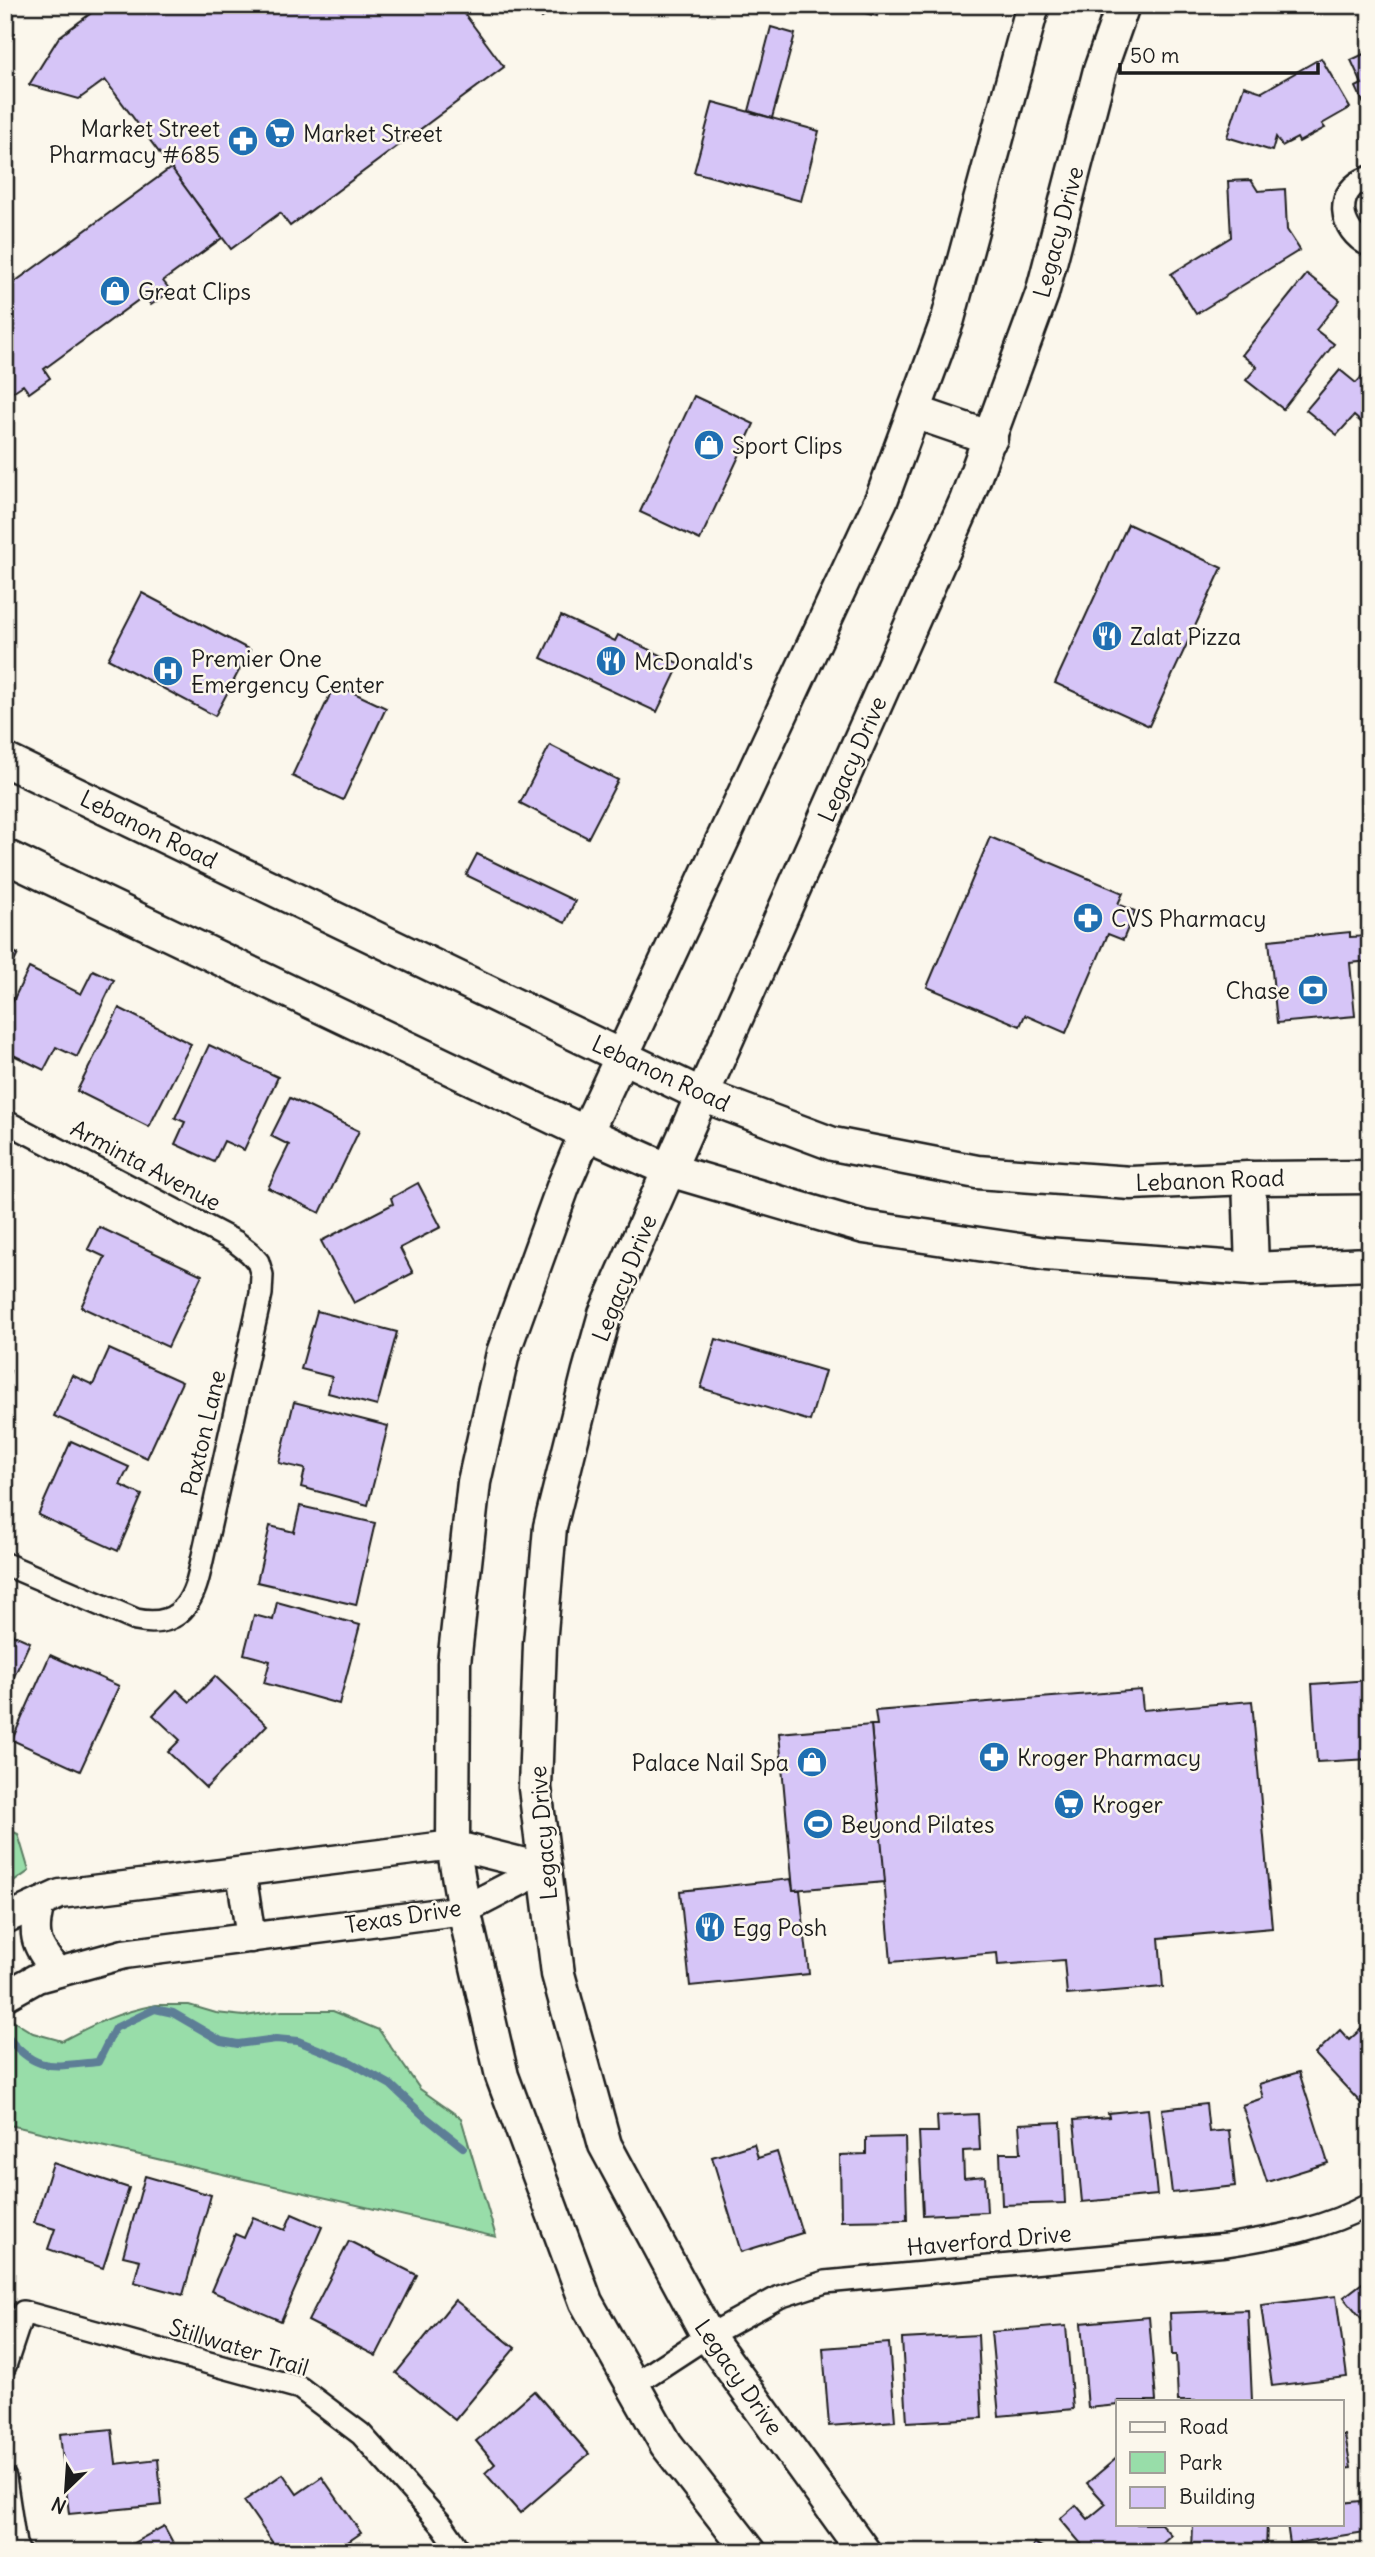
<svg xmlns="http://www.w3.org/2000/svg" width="1375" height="2557" font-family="Delius,sans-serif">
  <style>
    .green { fill: #98dda9; stroke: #5a7c62; stroke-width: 2 }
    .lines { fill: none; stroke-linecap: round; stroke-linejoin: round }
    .stream { stroke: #5d7e96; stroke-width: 8 }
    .building { fill: #d6c5f7; stroke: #1c1c1c; stroke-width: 2 }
    .minor-casing { stroke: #1c1c1c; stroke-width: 26 }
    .tertiary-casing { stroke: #1c1c1c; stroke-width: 33 }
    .secondary-casing { stroke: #1c1c1c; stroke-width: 37 }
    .minor { stroke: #fbf7ec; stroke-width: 21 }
    .tertiary { stroke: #fbf7ec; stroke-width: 28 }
    .secondary { stroke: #fbf7ec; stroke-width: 32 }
    .labels { text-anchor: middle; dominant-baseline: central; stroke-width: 5; stroke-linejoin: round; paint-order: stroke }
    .poi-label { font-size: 23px; fill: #1c1c1c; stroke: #fbf7ec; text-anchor: start }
    .street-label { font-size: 23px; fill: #1c1c1c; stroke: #fbf7ec }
  </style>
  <rect width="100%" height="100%" fill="#fbf7ec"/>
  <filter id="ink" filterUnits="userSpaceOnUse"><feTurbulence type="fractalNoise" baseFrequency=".0143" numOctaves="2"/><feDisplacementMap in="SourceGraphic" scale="14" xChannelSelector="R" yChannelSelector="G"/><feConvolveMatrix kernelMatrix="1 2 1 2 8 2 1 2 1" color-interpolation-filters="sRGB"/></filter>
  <g filter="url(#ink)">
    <!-- green -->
    <g class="green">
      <polygon points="5,1828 18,1834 29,1871 5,1888"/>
      <path d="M156,2005H189L216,2013L244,2016L282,2011H333L379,2030L420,2089L461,2118L496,2237L5,2124V2016L33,2033L62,2041C95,2023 120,2012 156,2005Z"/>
    </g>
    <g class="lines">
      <!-- stream -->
      <path class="stream" d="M5,2034C36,2074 53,2066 98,2062L115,2028L155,2009L173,2013L221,2041L238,2044L276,2039L298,2041L350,2062L391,2085L424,2116L463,2147"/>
    </g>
    <!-- building -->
    <g class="building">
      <polygon points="102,5 458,5 504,67 290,226 280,213 231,249 105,80 79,99 29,85 59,37"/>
      <polygon points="532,5 558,5 559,6 542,18"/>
      <polygon points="834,5 880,5 877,16"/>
      <polygon points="771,27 795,34 772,118 749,111"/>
      <polygon points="1370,51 1370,112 1368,113 1356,87 1362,84 1351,60"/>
      <polygon points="1321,58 1350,108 1322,124 1325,128 1299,142 1297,138 1282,146 1276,137 1272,151 1227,137 1244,86 1262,92"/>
      <polygon points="713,102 819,131 801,201 694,172"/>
      <polygon points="171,168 222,238 163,281 171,291 151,305 144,296 44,369 50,378 29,393 23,385 5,397 5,289"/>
      <polygon points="1251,180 1258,191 1285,189 1287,230 1300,250 1196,314 1171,274 1231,237 1228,181"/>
      <polygon points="1307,274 1340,300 1316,330 1334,344 1283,409 1246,380 1257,367 1242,355"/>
      <polygon points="1370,368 1370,430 1354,416 1337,435 1306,410 1340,370 1356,383"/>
      <polygon points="694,396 754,424 700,540 640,512"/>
      <polygon points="1128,524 1222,568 1149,726 1055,683"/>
      <polygon points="142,593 250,650 215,716 108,659"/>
      <polygon points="561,616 615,641 618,635 680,664 657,712 541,658"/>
      <polygon points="335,684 386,708 343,800 292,776"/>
      <polygon points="550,745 618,780 588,838 520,803"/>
      <polygon points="990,837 1123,893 1118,904 1135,911 1123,940 1108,934 1066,1033 1025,1015 1020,1026 927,987"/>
      <polygon points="477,854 575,901 565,923 466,875"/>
      <polygon points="1350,932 1350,937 1370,936 1370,961 1350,963 1355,1016 1277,1023 1269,940"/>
      <polygon points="5,948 18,954 5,981"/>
      <polygon points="29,968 81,994 93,970 114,980 77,1057 56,1047 44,1070 5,1051 5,1017"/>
      <polygon points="119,1008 191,1044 149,1127 77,1091"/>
      <polygon points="209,1045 278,1077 244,1150 224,1141 214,1162 175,1144 185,1122 175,1118"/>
      <polygon points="290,1098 359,1131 320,1213 268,1188 289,1145 271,1136"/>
      <polygon points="418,1183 441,1227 400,1248 413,1273 354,1303 321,1241 393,1204 391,1198"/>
      <polygon points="99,1227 202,1275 168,1347 81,1307 105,1257 88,1249"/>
      <polygon points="317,1311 397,1332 377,1406 328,1393 332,1377 301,1369"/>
      <polygon points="716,1339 825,1371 810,1421 701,1388"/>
      <polygon points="109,1349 182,1382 147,1458 54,1416 72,1375 93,1385"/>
      <polygon points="5,1370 10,1371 5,1389"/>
      <polygon points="294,1402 388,1426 368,1505 301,1487 305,1469 279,1463"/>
      <polygon points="71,1441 129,1467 120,1485 142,1495 118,1551 38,1515"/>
      <polygon points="300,1506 375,1523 356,1605 257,1582 270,1526 294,1532"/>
      <polygon points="277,1602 360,1625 339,1704 264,1683 270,1661 244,1654 254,1615 273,1620"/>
      <polygon points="5,1631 30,1642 5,1696"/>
      <polygon points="50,1655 119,1686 80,1771 12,1740"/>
      <polygon points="215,1676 267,1725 206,1788 168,1752 180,1740 153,1715 177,1690 190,1702"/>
      <polygon points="1370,1680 1370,1759 1317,1762 1312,1684"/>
      <polygon points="1141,1690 1143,1710 1252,1701 1272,1928 1159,1938 1163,1987 1067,1995 1064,1960 998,1965 997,1953 891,1962 871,1725 877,1725 875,1711"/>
      <polygon points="871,1725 885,1882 793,1890 779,1733"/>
      <polygon points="791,1879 793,1890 800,1890 809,1974 690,1986 680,1891"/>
      <polygon points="1369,2022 1370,2022 1370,2113 1315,2054 1340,2030 1349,2040"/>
      <polygon points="1299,2072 1328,2163 1267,2182 1242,2105 1263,2098 1259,2084"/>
      <polygon points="1206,2104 1209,2132 1229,2130 1235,2186 1172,2193 1162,2109"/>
      <polygon points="1148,2109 1157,2195 1082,2202 1074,2120 1109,2117 1108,2113"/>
      <polygon points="978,2114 980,2150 963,2151 964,2178 985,2176 987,2212 923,2215 919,2132 938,2132 937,2116"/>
      <polygon points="1061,2122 1065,2203 1002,2205 1000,2153 1021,2153 1019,2124"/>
      <polygon points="905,2137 907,2220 841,2221 840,2155 866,2154 866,2138"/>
      <polygon points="754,2144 758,2158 777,2152 802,2233 741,2252 712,2157"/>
      <polygon points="53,2163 129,2188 103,2268 48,2249 55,2229 34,2223"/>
      <polygon points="145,2176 211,2195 183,2295 134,2282 140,2260 123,2256"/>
      <polygon points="292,2214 322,2227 281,2321 211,2291 235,2234 244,2238 253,2217 285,2230"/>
      <polygon points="349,2241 417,2275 376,2356 308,2321"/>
      <polygon points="1370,2277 1370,2329 1344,2297"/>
      <polygon points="1336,2296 1347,2377 1272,2386 1261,2305"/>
      <polygon points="455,2300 515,2348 455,2420 396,2373"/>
      <polygon points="1248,2310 1252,2401 1178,2401 1176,2355 1172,2355 1170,2313"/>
      <polygon points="1149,2317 1156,2401 1118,2401 1118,2405 1088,2408 1081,2323"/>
      <polygon points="1066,2326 1073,2409 999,2416 991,2332"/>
      <polygon points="978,2335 982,2418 907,2422 902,2339"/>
      <polygon points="889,2343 895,2421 829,2426 823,2348"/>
      <polygon points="534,2391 589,2454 520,2513 485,2473 495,2464 476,2441"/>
      <polygon points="112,2429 116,2464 158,2459 162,2505 69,2514 60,2434"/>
      <polygon points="1342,2435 1345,2435 1351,2468 1342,2469"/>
      <polygon points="1118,2457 1118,2524 1161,2524 1171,2535 1152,2552 1088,2552 1060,2519 1076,2505 1088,2519 1106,2504 1087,2483"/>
      <polygon points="283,2474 297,2494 322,2477 361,2533 333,2552 279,2552 244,2501"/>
      <polygon points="1360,2501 1365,2532 1290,2544 1287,2524 1342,2524 1342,2503"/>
      <polygon points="1193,2524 1267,2524 1266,2552 1192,2550"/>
      <polygon points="164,2526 178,2552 117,2552"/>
      <polygon points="374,2542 381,2552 362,2552"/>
      <polygon points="1034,2543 1051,2552 1030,2552"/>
    </g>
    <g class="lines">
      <!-- minor casing -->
      <g class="minor-casing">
        <g id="minor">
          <path d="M1370,177C1332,189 1338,231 1370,246"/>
          <path d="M5,1121L236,1242L250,1253L258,1262L262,1275L261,1294L199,1574C191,1609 173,1628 136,1620L5,1564"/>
          <polyline points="5,2366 23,2312 300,2388 361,2434 443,2526 461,2552"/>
          <path d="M633,2385L708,2336L779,2297L825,2282L1227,2245C1277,2237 1325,2229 1370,2204"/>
          <polyline points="5,2478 15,2544 19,2552"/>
        </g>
      </g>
      <!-- tertiary casing -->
      <g class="tertiary-casing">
        <g id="tertiary">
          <polyline points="241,1872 251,1938"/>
          <path d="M40,1903C31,1938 36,1945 57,1972"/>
          <polyline points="5,1919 60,1894 453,1845 545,1868"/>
          <polyline points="5,1996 37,1978 124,1954 464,1910 545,1868"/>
        </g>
      </g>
      <!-- secondary casing -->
      <g class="secondary-casing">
        <g id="secondary">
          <polyline points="915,412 991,438"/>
          <polyline points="5,760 702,1095 833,1144 977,1172 1131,1183 1249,1178 1370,1177"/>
          <polyline points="5,856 586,1133 669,1170 864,1227 1046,1254 1252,1269 1370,1264"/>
          <polyline points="1249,1178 1252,1269"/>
          <polyline points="750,2552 666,2444 586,2302 502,2076 464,1910 453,1845 454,1663 474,1482 503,1353 563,1187 586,1133 882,498 948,319 1033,5"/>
          <polyline points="864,2552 708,2336 605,2145 558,1974 535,1788 540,1644 550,1527 589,1371 605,1314 966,501 1042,294 1100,70 1123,5"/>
        </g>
      </g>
      <!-- minor -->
      <use href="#minor" class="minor"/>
      <!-- tertiary -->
      <use href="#tertiary" class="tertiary"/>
      <!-- secondary -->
      <use href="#secondary" class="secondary"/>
    </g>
  </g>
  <!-- icons -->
  <defs>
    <g id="supermarket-disc" transform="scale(1.575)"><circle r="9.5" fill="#1f6fb2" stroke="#fbf7ec"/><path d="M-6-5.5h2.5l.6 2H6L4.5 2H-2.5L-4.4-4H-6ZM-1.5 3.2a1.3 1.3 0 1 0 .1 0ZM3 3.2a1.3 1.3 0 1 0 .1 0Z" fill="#fff"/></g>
    <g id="pharmacy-disc" transform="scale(1.575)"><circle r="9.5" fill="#1f6fb2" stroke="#fbf7ec"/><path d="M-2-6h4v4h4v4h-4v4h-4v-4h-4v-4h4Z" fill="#fff"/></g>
    <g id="shop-disc" transform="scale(1.575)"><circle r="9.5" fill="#1f6fb2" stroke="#fbf7ec"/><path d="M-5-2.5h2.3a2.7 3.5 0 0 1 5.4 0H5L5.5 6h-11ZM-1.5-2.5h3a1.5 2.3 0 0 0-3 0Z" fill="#fff"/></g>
    <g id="restaurant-disc" transform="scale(1.575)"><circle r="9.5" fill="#1f6fb2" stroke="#fbf7ec"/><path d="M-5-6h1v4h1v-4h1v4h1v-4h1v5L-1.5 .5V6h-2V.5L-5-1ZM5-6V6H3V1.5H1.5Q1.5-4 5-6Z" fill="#fff"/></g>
    <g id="hospital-disc" transform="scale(1.575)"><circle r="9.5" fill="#1f6fb2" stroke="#fbf7ec"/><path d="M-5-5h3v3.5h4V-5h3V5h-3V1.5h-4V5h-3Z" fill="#fff"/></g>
    <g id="bank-disc" transform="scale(1.575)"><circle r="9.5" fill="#1f6fb2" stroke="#fbf7ec"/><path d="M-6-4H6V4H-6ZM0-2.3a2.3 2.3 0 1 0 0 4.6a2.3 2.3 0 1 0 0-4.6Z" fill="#fff"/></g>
    <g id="stadium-disc" transform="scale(1.575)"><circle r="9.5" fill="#1f6fb2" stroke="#fbf7ec"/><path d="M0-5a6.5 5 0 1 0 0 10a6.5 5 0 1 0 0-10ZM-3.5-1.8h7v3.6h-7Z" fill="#fff"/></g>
  </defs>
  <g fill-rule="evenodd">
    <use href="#supermarket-disc" x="280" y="133"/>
    <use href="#pharmacy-disc" x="243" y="141"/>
    <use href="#shop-disc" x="115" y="291"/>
    <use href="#shop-disc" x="709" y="445"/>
    <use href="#restaurant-disc" x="1107" y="636"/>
    <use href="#restaurant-disc" x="611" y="661"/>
    <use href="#hospital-disc" x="168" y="671"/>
    <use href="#pharmacy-disc" x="1088" y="918"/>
    <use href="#bank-disc" x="1313" y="990"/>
    <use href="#pharmacy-disc" x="994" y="1757"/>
    <use href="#shop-disc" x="812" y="1762"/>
    <use href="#supermarket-disc" x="1069" y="1804"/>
    <use href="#stadium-disc" x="818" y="1824"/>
    <use href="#restaurant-disc" x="710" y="1927"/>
  </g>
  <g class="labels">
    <!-- poi labels -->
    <g class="poi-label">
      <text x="220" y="128" text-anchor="end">Market Street<tspan x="220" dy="26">Pharmacy #685</tspan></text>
      <text x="303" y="133">Market Street</text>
      <text x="138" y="291">Great Clips</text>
      <text x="732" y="445">Sport Clips</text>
      <text x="1130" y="636">Zalat Pizza</text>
      <text x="191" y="658">Premier One<tspan x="191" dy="26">Emergency Center</tspan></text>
      <text x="634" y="661">McDonald's</text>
      <text x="1111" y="918">CVS Pharmacy</text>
      <text x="1290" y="990" text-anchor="end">Chase</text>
      <text x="1017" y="1757">Kroger Pharmacy</text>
      <text x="789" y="1762" text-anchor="end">Palace Nail Spa</text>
      <text x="1092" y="1804">Kroger</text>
      <text x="841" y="1824">Beyond Pilates</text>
      <text x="733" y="1927">Egg Posh</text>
    </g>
    <!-- street labels -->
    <g class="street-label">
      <text transform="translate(1058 232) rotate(-75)">Legacy Drive</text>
      <text transform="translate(852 759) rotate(-66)">Legacy Drive</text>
      <text transform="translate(149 829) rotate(26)">Lebanon Road</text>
      <text transform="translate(661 1073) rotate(25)">Lebanon Road</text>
      <text transform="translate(146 1165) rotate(28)">Arminta Avenue</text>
      <text transform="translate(1210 1180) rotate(-2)">Lebanon Road</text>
      <text transform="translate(624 1278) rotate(-68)">Legacy Drive</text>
      <text transform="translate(203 1433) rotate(-77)">Paxton Lane</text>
      <text transform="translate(543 1833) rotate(-95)">Legacy Drive</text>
      <text transform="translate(403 1916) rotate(-9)">Texas Drive</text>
      <text transform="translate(989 2240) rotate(-5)">Haverford Drive</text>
      <text transform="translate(239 2347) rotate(17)">Stillwater Trail</text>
      <text transform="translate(739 2377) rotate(55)">Legacy Drive</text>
    </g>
  </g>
  <!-- margin -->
  <rect width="1375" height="2557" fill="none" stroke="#fbf7ec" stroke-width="28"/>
  <rect x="14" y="14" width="1347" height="2529" fill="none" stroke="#1c1c1c" stroke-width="2.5" filter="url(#ink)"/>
  <!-- legend -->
  <rect x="1116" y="2400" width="228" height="126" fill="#fbf7ec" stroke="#a29f99" stroke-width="2"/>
  <rect x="1130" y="2422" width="35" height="10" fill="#fbf7ec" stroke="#a29f99" stroke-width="2"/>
  <text x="1179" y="2434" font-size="21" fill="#1c1c1c">Road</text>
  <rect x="1130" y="2452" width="35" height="21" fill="#98dda9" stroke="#a29f99" stroke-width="2"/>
  <text x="1179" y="2470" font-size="21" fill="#1c1c1c">Park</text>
  <rect x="1130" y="2487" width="35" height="21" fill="#d6c5f7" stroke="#a29f99" stroke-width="2"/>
  <text x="1179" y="2504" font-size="21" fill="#1c1c1c">Building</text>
  <!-- north arrow -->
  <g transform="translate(66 2490) rotate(205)" stroke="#fbf7ec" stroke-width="5" paint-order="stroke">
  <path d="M0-5L12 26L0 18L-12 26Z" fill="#1c1c1c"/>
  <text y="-10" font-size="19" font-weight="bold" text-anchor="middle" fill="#1c1c1c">N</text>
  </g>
  <!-- scale -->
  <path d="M1120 63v10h198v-10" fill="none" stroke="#1c1c1c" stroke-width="3.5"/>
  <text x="1130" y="63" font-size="21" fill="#1c1c1c" stroke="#fbf7ec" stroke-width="5" paint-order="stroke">50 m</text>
</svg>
